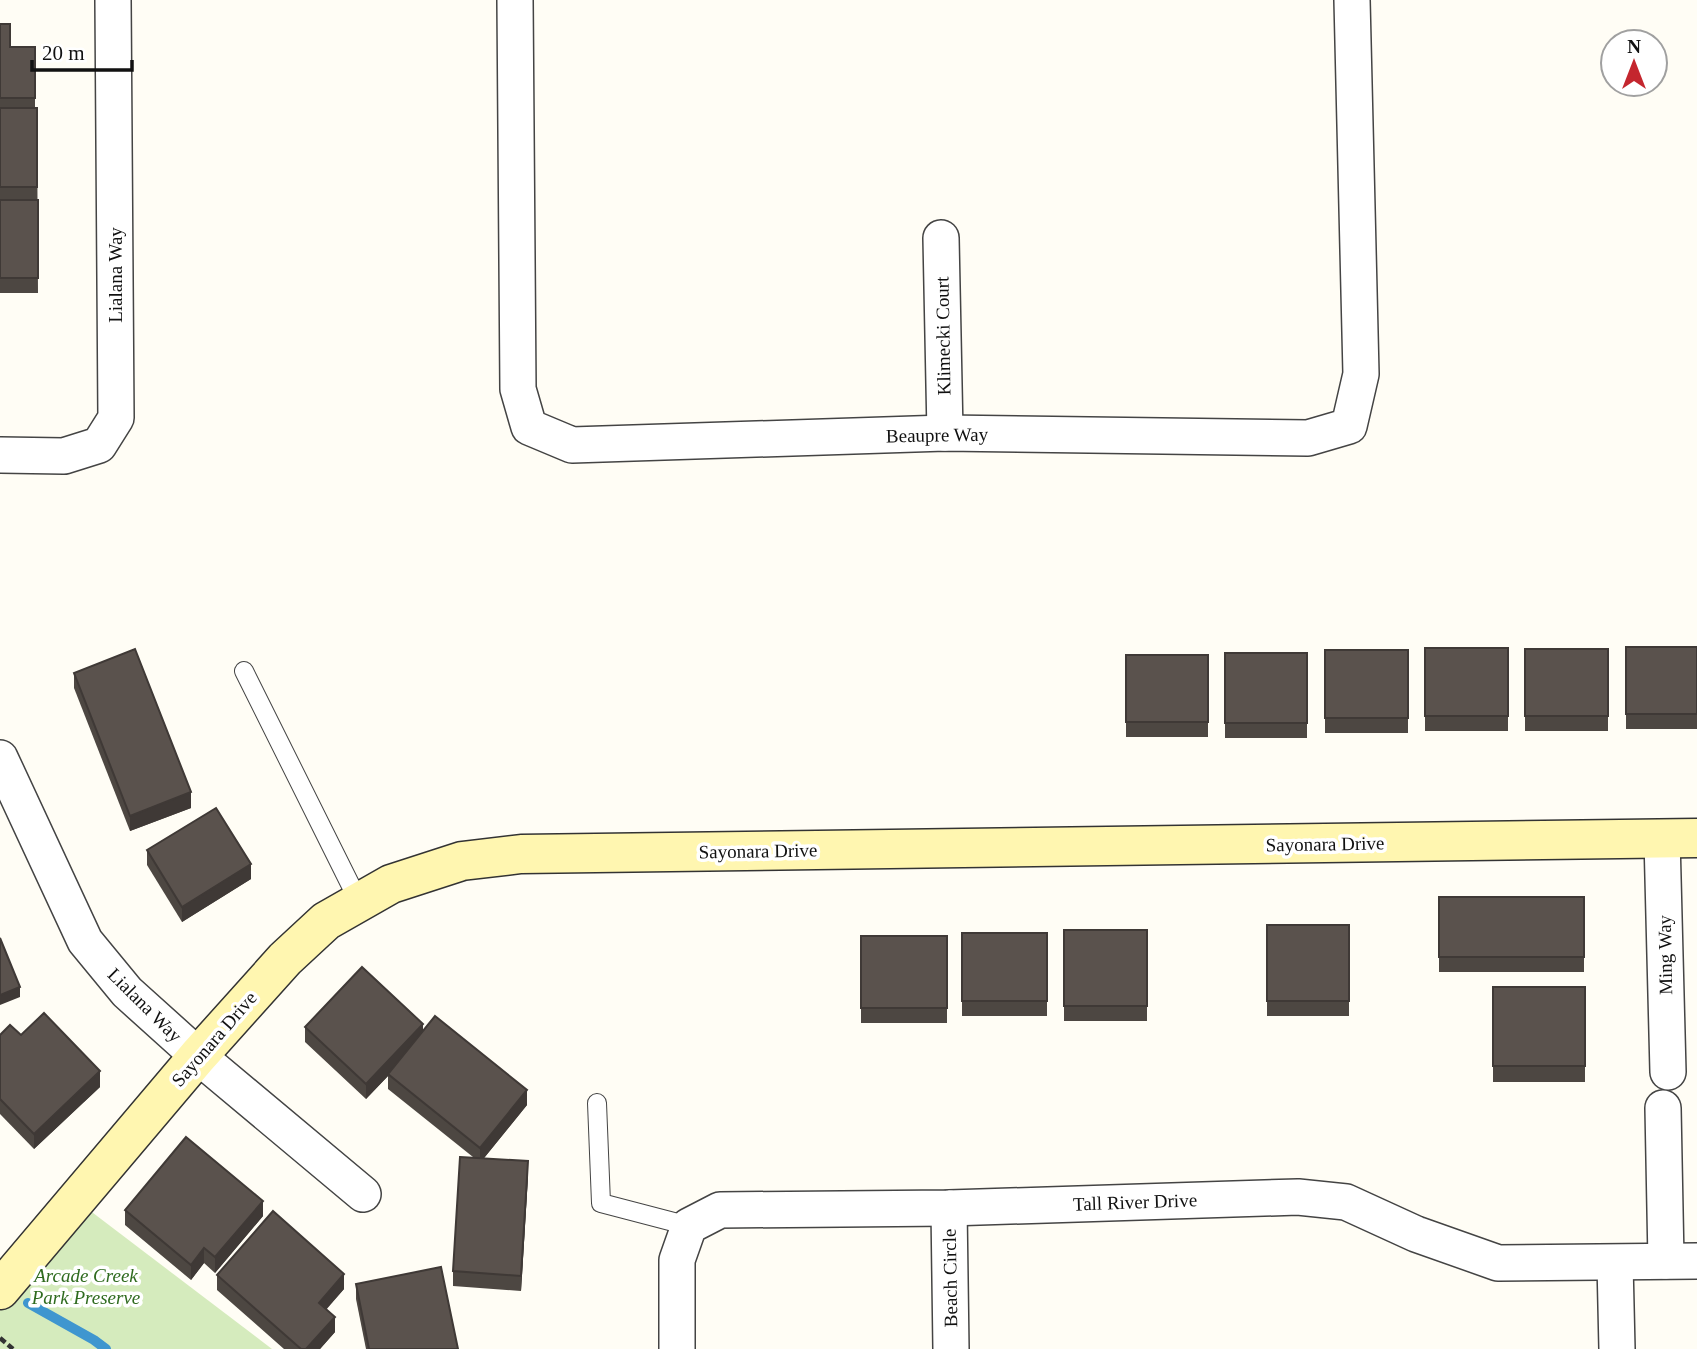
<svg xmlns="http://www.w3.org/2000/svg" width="1697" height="1349" font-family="Georgia,serif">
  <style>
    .green { fill: #d5ebbd }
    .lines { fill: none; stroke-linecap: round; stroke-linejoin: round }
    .stream { stroke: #3f96cf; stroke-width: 10 }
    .lane-casing { stroke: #444; stroke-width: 20 }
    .street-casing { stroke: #444; stroke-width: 38 }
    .secondary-casing { stroke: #333; stroke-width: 41 }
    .path { stroke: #333; stroke-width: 4.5; stroke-dasharray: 7 3.5; stroke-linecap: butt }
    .lane { stroke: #fff; stroke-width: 18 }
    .street { stroke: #fff; stroke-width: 35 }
    .secondary { stroke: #fff6b0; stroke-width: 38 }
    .wall { fill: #4d4742 }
    .shaded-wall { fill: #3f3936 }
    .building { fill: #5a524d; stroke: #3f3936; stroke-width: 2 }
    .labels { text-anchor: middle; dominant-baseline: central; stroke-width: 7; stroke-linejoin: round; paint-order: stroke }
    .street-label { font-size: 19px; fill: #111; stroke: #fff }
    .park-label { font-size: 19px; font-style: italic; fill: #2f6b1f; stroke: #fff }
  </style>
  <rect width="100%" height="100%" fill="#fffdf5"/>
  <!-- green -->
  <polygon class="green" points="76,1200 272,1349 0,1349 0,1289"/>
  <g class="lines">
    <!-- stream -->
    <polyline class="stream" points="28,1303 94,1340 106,1349"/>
    <!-- lane casing -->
    <g class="lane-casing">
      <g id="lane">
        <polyline points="244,671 359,902"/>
        <polyline points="597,1103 601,1203 689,1226"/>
      </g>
    </g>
    <!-- street casing -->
    <g class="street-casing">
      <g id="street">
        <polyline points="515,0 518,389 529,427 572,445 945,433 1308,438 1349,426 1361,374 1352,0"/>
        <polyline points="941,238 945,433"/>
        <polyline points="0,455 64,456 99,445 116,418 113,0"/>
        <polyline points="0,758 85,941 127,992 198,1056 363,1194"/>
        <polyline points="1662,839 1668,1072"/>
        <polyline points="1663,1108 1666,1261"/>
        <polyline points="949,1208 951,1349"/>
        <polyline points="1615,1263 1617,1349"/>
        <polyline points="677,1349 677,1260 689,1226 720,1210 949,1208 1298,1197 1346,1202 1416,1234 1498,1263 1697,1261"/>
      </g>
    </g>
    <!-- secondary casing -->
    <g class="secondary-casing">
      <polyline id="secondary" points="0,1290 198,1056 285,959 326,921 391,884 462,861 521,854 1697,838"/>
    </g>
    <!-- path -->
    <polyline class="path" points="0,1338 13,1349"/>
    <!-- lane -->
    <use href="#lane" class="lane"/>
    <!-- street -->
    <use href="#street" class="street"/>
    <!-- secondary -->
    <use href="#secondary" class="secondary"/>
  </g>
  <!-- wall -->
  <g class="wall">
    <polygon points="0,24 10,47 35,47 35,108 37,108 38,293 0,293"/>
    <rect x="1626" y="647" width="71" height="82"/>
    <rect x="1425" y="648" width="83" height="83"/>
    <rect x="1525" y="649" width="83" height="82"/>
    <rect x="1325" y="650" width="83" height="83"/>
    <rect x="1225" y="653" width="82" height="85"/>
    <rect x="1126" y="655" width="82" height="82"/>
    <polygon points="74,673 191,808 130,831 74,688"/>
    <polygon points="147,850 251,879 182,922 147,865"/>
    <rect x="1439" y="897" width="145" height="75"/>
    <rect x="1267" y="925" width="82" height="91"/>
    <rect x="1064" y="930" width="83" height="91"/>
    <rect x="962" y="933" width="85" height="83"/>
    <rect x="861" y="936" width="86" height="87"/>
    <rect x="1493" y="987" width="92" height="95"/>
    <polygon points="305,1027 423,1031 527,1105 484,1158 528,1176 521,1291 453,1286 453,1271 473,1157 388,1089 388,1076 366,1099 305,1042"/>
    <polygon points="0,1035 21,1035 100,1087 34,1149 0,1114"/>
    <polygon points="125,1210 263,1216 215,1273 204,1263 191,1280 125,1225"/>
    <polygon points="217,1275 344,1289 326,1309 335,1332 320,1349 284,1349 217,1290"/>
    <polygon points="356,1284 458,1349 366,1349 356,1299"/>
  </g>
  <!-- shaded-wall -->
  <g class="shaded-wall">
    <polygon points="191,792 191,808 130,831 130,816"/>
    <polygon points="251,864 251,879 182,922 182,907"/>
    <polygon points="20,987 20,997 0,1005 0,995"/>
    <polygon points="423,1024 423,1039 388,1074 388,1076 366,1099 366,1084"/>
    <polygon points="100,1071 100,1087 34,1149 34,1134"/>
    <polygon points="527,1090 527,1105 480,1163 480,1148"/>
    <polygon points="528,1161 528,1176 521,1291 521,1276"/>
    <polygon points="263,1201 263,1216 215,1273 215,1257"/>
    <polygon points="204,1248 204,1263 191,1280 191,1265"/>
    <polygon points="344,1274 344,1289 319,1318 319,1303"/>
    <polygon points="335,1317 335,1332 320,1349 306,1349"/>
  </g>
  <!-- building -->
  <g class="building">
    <polygon points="0,24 10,24 10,47 35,47 35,98 0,98"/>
    <rect x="0" y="108" width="37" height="79"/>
    <rect x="0" y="200" width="38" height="78"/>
    <rect x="1626" y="647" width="71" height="67"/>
    <rect x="1425" y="648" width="83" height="68"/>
    <polygon points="135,649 191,792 130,816 74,673"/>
    <rect x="1525" y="649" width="83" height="67"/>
    <rect x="1325" y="650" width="83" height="68"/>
    <rect x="1225" y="653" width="82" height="70"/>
    <rect x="1126" y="655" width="82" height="67"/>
    <polygon points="216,808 251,864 182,907 147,850"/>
    <rect x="1439" y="897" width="145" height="60"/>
    <rect x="1267" y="925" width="82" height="76"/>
    <rect x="1064" y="930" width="83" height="76"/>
    <rect x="962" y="933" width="85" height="68"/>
    <rect x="861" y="936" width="86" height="72"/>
    <polygon points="0,938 20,987 0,995"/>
    <polygon points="362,967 423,1024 366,1084 305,1027"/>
    <rect x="1493" y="987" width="92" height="79"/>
    <polygon points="44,1013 100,1071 34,1134 0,1099 0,1035 10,1025 21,1035"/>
    <polygon points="435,1016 527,1090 480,1148 388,1074"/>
    <polygon points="186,1137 263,1201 215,1257 204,1248 191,1265 125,1210"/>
    <polygon points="460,1157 528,1161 521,1276 453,1271"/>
    <polygon points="273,1211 344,1274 319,1303 335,1317 306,1349 301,1349 217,1275"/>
    <polygon points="441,1267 458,1349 369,1349 356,1284"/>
  </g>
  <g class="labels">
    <!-- street labels -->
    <g class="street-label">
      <text transform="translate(115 275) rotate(-90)">Lialana Way</text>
      <text transform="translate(943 336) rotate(-91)">Klimecki Court</text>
      <text transform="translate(937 435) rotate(-1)">Beaupre Way</text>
      <text transform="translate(1325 844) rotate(-1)">Sayonara Drive</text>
      <text transform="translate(758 851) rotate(-1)">Sayonara Drive</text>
      <text transform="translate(1665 955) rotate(-91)">Ming Way</text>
      <text transform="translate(145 1005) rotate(45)">Lialana Way</text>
      <text transform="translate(214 1039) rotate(-49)">Sayonara Drive</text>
      <text transform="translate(1135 1202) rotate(-2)">Tall River Drive</text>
      <text transform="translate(950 1278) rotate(-91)">Beach Circle</text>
    </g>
    <!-- park labels -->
    <g class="park-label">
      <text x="86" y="1275">Arcade Creek<tspan x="86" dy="22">Park Preserve</tspan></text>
    </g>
  </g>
  <!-- north arrow -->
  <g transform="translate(1634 63)"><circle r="33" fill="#ffffff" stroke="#a0a0a0" stroke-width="2"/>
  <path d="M0-5L12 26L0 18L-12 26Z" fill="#c4262e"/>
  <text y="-10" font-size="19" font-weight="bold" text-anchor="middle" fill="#111111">N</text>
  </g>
  <!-- scale -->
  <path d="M32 60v10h100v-10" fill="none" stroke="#111111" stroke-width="3.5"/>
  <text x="42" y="60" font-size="21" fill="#111111" stroke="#ffffff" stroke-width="5" paint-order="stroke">20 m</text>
</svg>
